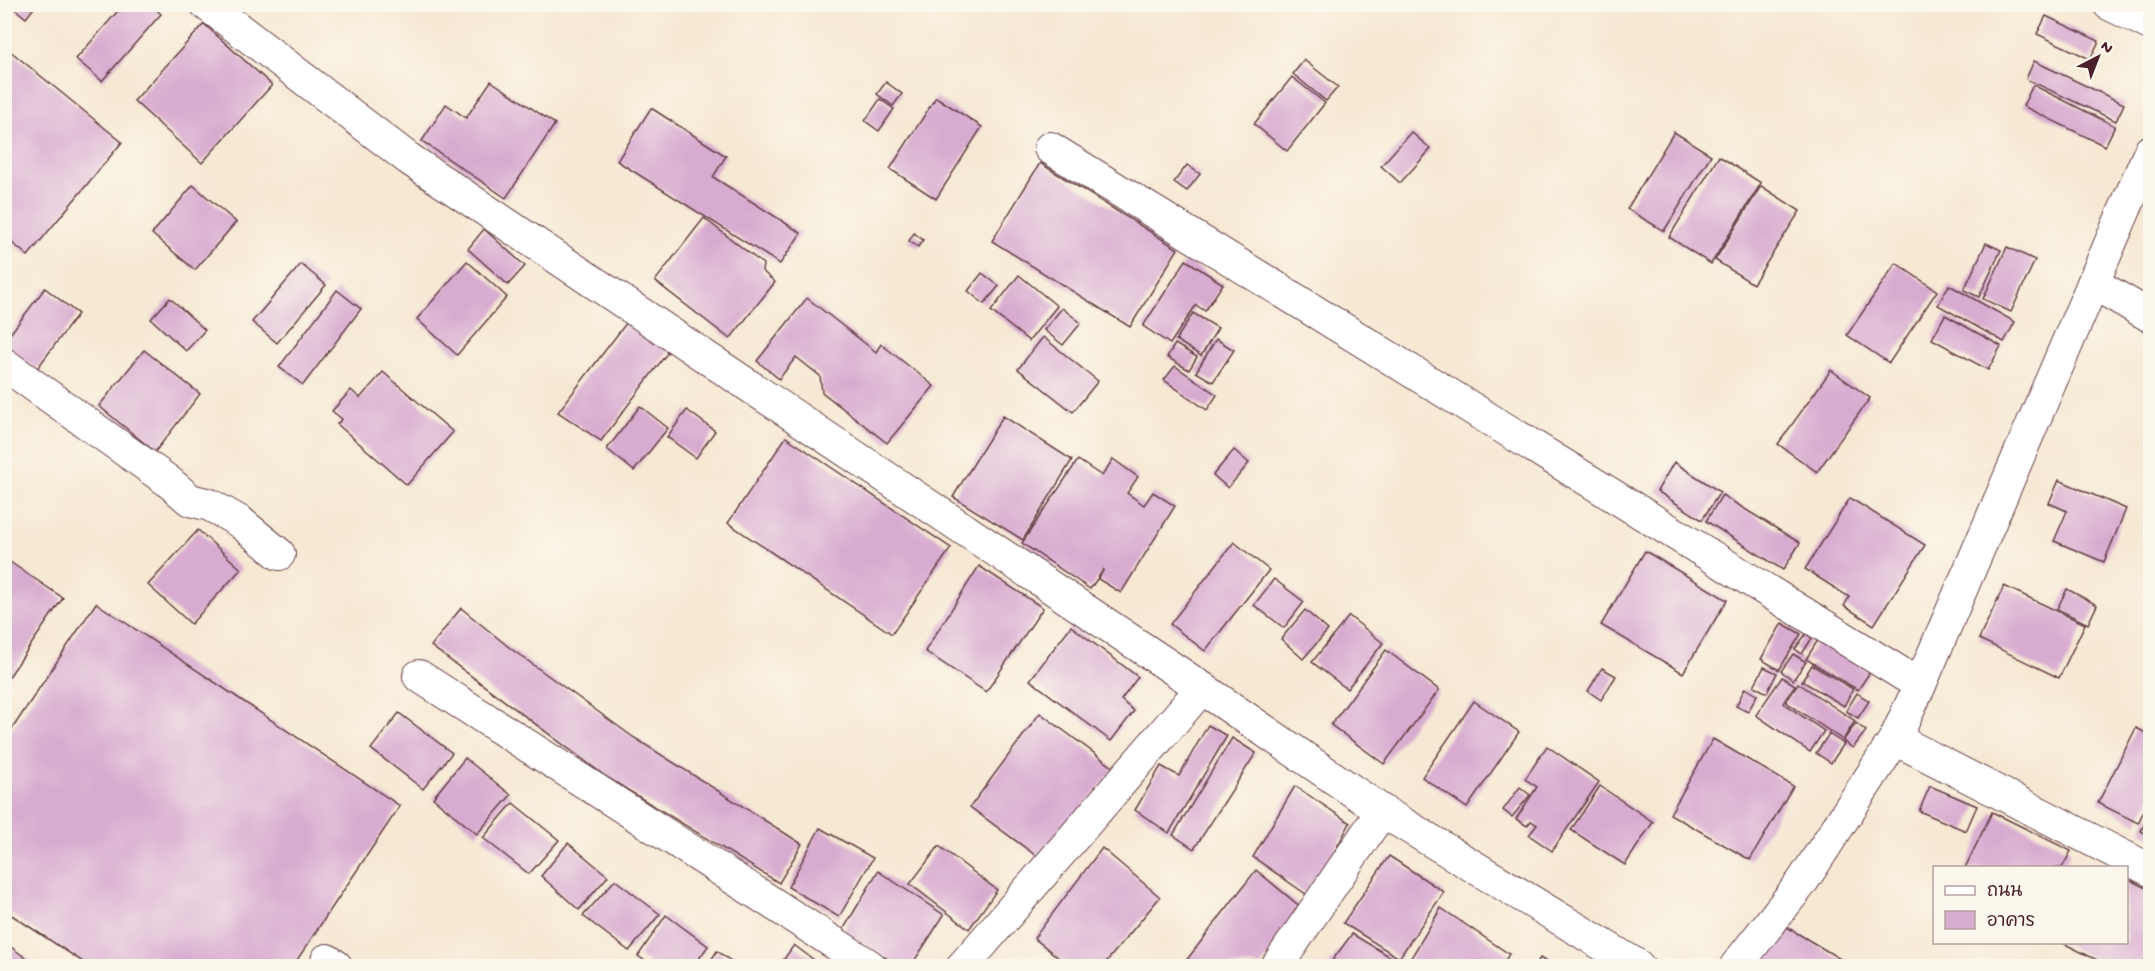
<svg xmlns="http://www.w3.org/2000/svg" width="2155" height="971" font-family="'Gochi Hand','Playpen Sans Thai',sans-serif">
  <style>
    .building { fill: #d8abd0 }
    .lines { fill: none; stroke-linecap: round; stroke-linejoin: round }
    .street-casing { stroke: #643d44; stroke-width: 34 }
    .street { stroke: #fff; stroke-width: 32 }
  </style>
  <rect width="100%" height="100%" fill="#fbf7ec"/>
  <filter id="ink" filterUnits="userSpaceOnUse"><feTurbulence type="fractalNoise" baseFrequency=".0167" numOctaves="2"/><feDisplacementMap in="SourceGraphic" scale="12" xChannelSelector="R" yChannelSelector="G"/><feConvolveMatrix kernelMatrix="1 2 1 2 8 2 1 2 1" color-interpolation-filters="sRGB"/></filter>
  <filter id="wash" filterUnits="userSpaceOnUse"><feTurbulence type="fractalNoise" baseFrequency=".008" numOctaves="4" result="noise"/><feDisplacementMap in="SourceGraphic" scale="24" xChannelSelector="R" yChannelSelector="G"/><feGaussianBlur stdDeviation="1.35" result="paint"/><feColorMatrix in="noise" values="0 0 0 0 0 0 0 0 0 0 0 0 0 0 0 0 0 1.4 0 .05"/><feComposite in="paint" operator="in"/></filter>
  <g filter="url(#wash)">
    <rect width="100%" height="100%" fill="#f6e8d3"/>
    <g id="blocks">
      <!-- building -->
      <g class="building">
        <polygon points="9,4 37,4 26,18"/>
        <polygon points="124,4 150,4 161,14 102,81 76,59"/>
        <polygon points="2046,16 2099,41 2090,59 2037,34"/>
        <polygon points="204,24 272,85 202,163 134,101"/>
        <polygon points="4,46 122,142 28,256 4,236"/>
        <polygon points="1304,60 1338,87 1326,101 1293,74"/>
        <polygon points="2034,61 2124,104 2116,121 2026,79"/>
        <polygon points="1292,77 1325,103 1287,151 1254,124"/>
        <polygon points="491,81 555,124 506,198 422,141 446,104 466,118"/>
        <polygon points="886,82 902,94 893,106 877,94"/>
        <polygon points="2033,85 2115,126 2105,146 2023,106"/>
        <polygon points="936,97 982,127 936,199 890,169"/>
        <polygon points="880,99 894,109 879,131 865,121"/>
        <polygon points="651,108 726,156 713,177 801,233 780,264 617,161"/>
        <polygon points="1411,132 1431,149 1400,183 1381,166"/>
        <polygon points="1674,132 1711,155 1664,231 1627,209"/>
        <polygon points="1719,156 1761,183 1711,264 1669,237"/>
        <polygon points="1040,163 1178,249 1130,327 992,241"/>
        <polygon points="1187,165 1200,174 1187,191 1174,182"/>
        <polygon points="193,185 236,222 195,270 152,234"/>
        <polygon points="1761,186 1800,211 1753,284 1715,260"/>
        <polygon points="704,218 763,264 762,271 775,282 730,339 655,281"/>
        <polygon points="484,229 525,266 508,285 468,249"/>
        <polygon points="914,233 923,240 918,247 909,241"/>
        <polygon points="1986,243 2001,250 1979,297 1964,290"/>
        <polygon points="2007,247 2035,260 2011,312 1983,299"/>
        <polygon points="1186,260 1223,284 1205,311 1196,305 1170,344 1143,326"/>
        <polygon points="467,261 507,297 457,355 417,319"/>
        <polygon points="1896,263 1937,291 1889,363 1847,335"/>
        <polygon points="301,264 326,285 277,343 252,322"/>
        <polygon points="982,273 999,286 984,304 968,291"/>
        <polygon points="1019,275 1057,306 1029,341 991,311"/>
        <polygon points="1949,285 2015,322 2004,342 1938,305"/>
        <polygon points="45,288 78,314 36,370 4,346 4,342"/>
        <polygon points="337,290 361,309 303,385 279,367"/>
        <polygon points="170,298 205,330 186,351 151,319"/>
        <polygon points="807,298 876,352 881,344 934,386 887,443 822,392 820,376 796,357 779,379 757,361"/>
        <polygon points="1062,308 1081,323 1063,345 1044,330"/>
        <polygon points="1193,313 1218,328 1201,356 1176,340"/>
        <polygon points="1945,315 2001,346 1988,370 1932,339"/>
        <polygon points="627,322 668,352 601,441 558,412"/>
        <polygon points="1043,337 1098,381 1073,412 1018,369"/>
        <polygon points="1216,339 1234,350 1213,382 1196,372"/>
        <polygon points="1175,344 1197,357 1189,370 1167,357"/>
        <polygon points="144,350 200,394 155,452 99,406"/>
        <polygon points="1175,366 1217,395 1207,410 1164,380"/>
        <polygon points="1831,370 1870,398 1817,472 1778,444"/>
        <polygon points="383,372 453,432 407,485 337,424 342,419 332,411 351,390 360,398"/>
        <polygon points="640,406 668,428 634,471 607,449"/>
        <polygon points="687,410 715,431 696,458 667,437"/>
        <polygon points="1003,416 1072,460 1023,540 953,497"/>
        <polygon points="786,437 951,548 892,634 728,523"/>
        <polygon points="1234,450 1249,463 1228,488 1213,475"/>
        <polygon points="1113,459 1138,477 1127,493 1144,505 1153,492 1175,506 1121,593 1098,579 1104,569 1090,589 1022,543 1078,460 1102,476"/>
        <polygon points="1674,462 1720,492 1702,520 1657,491"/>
        <polygon points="2059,480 2126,509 2104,562 2054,541 2067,511 2049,503"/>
        <polygon points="1722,495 1800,543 1783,570 1706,521"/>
        <polygon points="1850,498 1925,545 1874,625 1844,606 1849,597 1805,569"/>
        <polygon points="198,530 241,569 191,624 148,585"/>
        <polygon points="1234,542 1269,570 1205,651 1170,624"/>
        <polygon points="1645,551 1727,600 1683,673 1601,625"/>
        <polygon points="4,558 63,598 4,684"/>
        <polygon points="979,566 1043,608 986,692 925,651"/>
        <polygon points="1274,579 1304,602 1284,628 1254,605"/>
        <polygon points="2004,586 2085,624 2059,678 1979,639"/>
        <polygon points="2067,589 2097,605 2088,624 2057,609"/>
        <polygon points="96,603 400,806 293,966 89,966 4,910 4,741"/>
        <polygon points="461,608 510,648 633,737 802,844 779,883 605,776 431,646"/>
        <polygon points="1305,610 1328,630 1303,659 1281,639"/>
        <polygon points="1349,616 1383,643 1347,689 1312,662"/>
        <polygon points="1782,623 1801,634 1779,670 1761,659"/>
        <polygon points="1071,626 1138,677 1121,700 1134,711 1111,741 1030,680"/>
        <polygon points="1806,634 1812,638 1802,654 1795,649"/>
        <polygon points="1818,640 1870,672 1858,690 1806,659"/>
        <polygon points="1386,650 1439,690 1384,764 1331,725"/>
        <polygon points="1793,654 1806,662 1793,680 1781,671"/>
        <polygon points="1812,665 1853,689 1844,706 1802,681"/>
        <polygon points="1764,667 1777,673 1767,693 1754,686"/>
        <polygon points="1602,668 1616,676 1601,700 1588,691"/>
        <polygon points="1782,677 1795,685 1783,703 1824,731 1810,752 1756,715"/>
        <polygon points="1798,683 1855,721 1843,740 1786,702"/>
        <polygon points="1745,688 1757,695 1748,712 1736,706"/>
        <polygon points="1857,693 1869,701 1858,718 1846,711"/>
        <polygon points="1474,701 1519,732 1467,808 1422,777"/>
        <polygon points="399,713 452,753 423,789 371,749"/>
        <polygon points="1040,713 1114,768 1042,860 970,807"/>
        <polygon points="1856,723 1866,731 1853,748 1843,741"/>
        <polygon points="1208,725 1227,736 1169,833 1135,810 1161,766 1179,776"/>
        <polygon points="2136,728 2150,735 2150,798 2138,823 2098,803"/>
        <polygon points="1829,734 1844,744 1831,763 1816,753"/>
        <polygon points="1232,738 1256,753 1194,849 1173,835"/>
        <polygon points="1713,739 1793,786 1750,860 1670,814"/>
        <polygon points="1547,746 1599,782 1552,851 1529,835 1537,825 1531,821 1527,826 1516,819 1537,787 1525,779"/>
        <polygon points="465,758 511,795 477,834 433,798"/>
        <polygon points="1295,786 1350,823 1310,897 1253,857"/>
        <polygon points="1600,786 1653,822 1625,865 1571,830"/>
        <polygon points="1930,786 1977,806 1966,831 1919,811"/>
        <polygon points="1520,787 1530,795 1512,817 1503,810"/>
        <polygon points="513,803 559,840 529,874 483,838"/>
        <polygon points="2150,811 2150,836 2141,831"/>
        <polygon points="1992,812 2071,851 2062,868 1965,868"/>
        <polygon points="820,828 873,858 839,917 788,887"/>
        <polygon points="568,843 608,876 579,910 541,876"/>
        <polygon points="939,846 997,890 969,929 910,884"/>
        <polygon points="1102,848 1160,897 1103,966 1069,966 1034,938"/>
        <polygon points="1389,856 1444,892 1399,958 1343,923"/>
        <polygon points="1256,870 1303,909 1261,966 1182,966"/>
        <polygon points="878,871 944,915 911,966 898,966 843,930"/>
        <polygon points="2126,878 2150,890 2150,966 2109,966 2061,942 2126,942"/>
        <polygon points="615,880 660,914 629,951 583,916"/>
        <polygon points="1441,908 1509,954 1502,966 1406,966"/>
        <polygon points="666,915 708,946 694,966 653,966 638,956"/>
        <polygon points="1782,924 1852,966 1756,966"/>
        <polygon points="1352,934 1399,962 1396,966 1328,966"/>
        <polygon points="4,942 37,966 4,966"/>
        <polygon points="794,945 822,966 779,966"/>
        <polygon points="717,951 738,966 707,966"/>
        <polygon points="1540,958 1553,966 1535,966"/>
      </g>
    </g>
  </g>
  <g filter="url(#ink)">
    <use href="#blocks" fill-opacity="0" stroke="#643d44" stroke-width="1.5"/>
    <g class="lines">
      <!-- street casing -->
      <g class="street-casing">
        <g id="street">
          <polyline points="206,4 409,159 1202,688 1382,811 1638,966"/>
          <polyline points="2109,4 2150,24"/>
          <polyline points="1050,148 1920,685"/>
          <polyline points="2093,283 2150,316"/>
          <polyline points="4,364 168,481 190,500 210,505 240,522 279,554"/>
          <polyline points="419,676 870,966"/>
          <polyline points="1895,739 2150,870"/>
          <polyline points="327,960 336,966"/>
          <polyline points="963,966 1202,688"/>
          <polyline points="1277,966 1382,811"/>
          <polyline points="1736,966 1802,882 1895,739 1920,685 2150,151"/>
        </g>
      </g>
      <!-- street -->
      <use href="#street" class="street"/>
    </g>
  </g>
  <!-- margin -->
  <rect width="2155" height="971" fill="none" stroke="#fbf7ec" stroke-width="24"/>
  <!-- legend -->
  <rect x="1933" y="866" width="195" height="78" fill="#fbf7ec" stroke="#b4a19f" stroke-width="1.5"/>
  <rect x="1945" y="886" width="30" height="9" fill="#ffffff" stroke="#b4a19f" stroke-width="1.5"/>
  <text x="1987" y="896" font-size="18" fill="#4a1f2b">ถนน</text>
  <rect x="1945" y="911" width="30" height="18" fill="#d8abd0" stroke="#b4a19f" stroke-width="1.5"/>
  <text x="1987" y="926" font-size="18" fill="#4a1f2b">อาคาร</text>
  <!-- north arrow -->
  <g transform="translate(2098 57) rotate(42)" stroke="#fbf7ec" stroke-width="4.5" paint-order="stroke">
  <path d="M0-4.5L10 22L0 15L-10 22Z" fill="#4a1f2b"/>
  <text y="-9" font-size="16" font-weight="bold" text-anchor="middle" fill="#4a1f2b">N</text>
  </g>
</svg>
